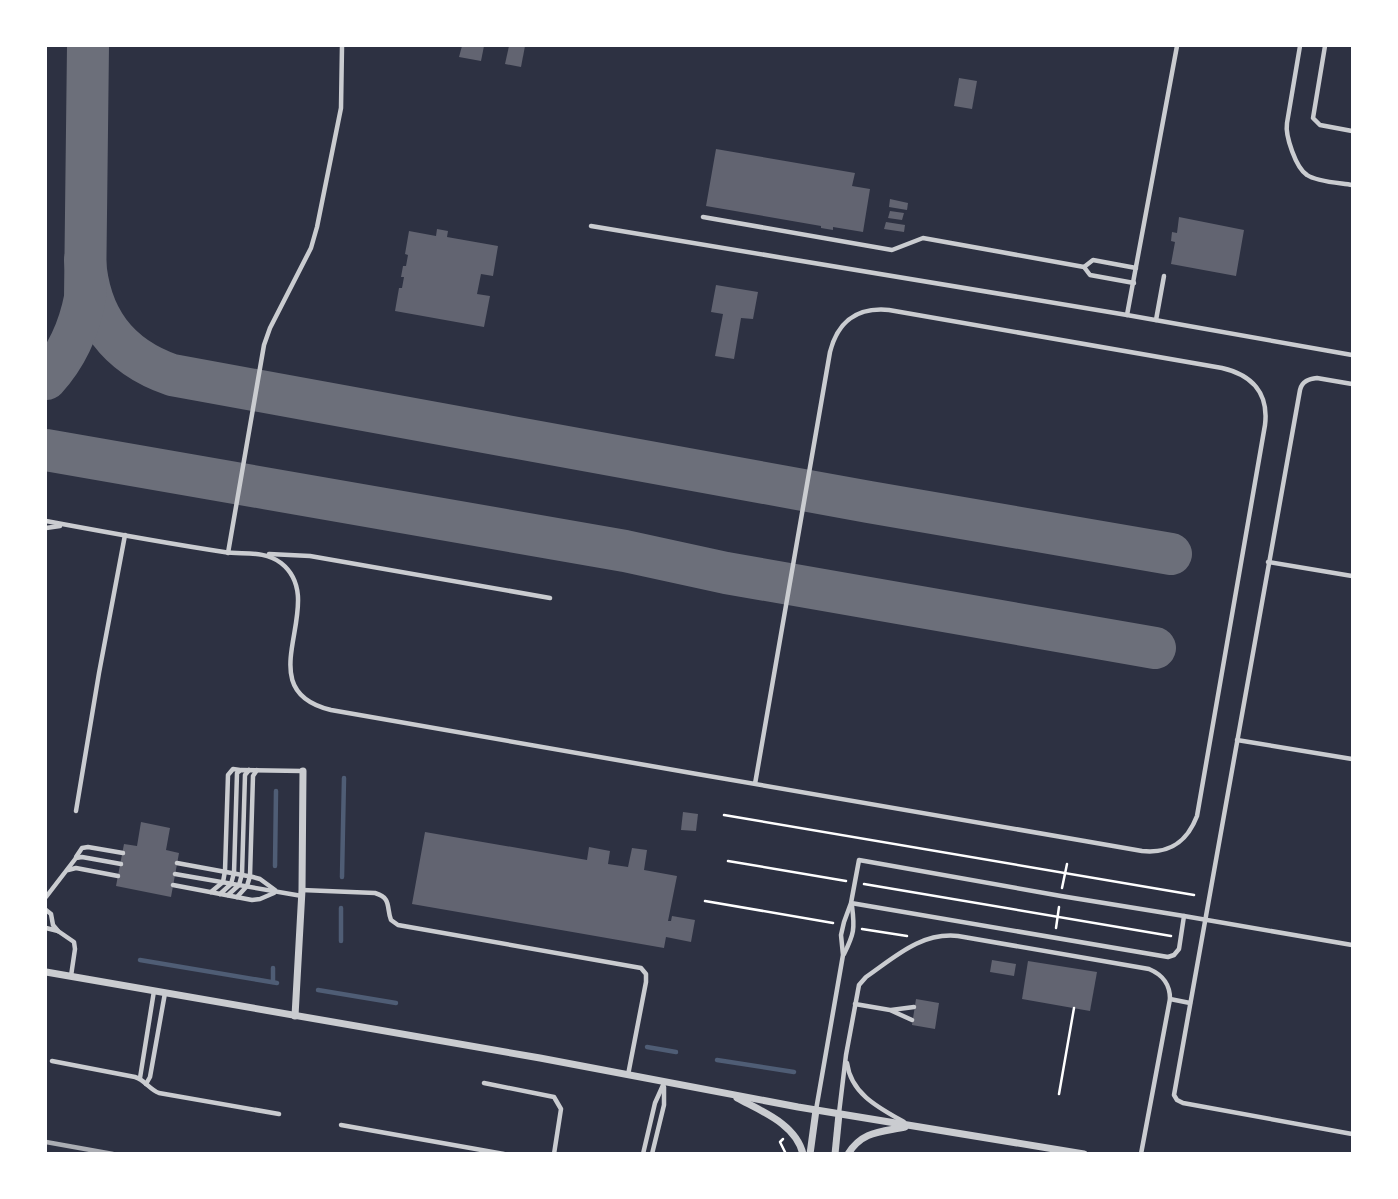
<svg xmlns="http://www.w3.org/2000/svg" width="1398" height="1199" font-family="Mulish,sans-serif">
  <style>
    .lines { fill: none; stroke-linecap: round; stroke-linejoin: round }
    .stream { stroke: #4f5d75; stroke-width: 4.5 }
    .taxiway { stroke: #6c6f7a; stroke-width: 42 }
    .building { fill: #626471 }
    .path { stroke: #fff; stroke-width: 2.5 }
    .service { stroke: #caccd0; stroke-width: 4.5 }
    .minor { stroke: #caccd0; stroke-width: 7 }
    .rail { stroke: #abadb3; stroke-width: 4.5 }
  </style>
  <rect width="100%" height="100%" fill="#2d3142"/>
  <g class="lines">
    <!-- stream -->
    <g class="stream">
      <polyline points="275,866 276,791"/>
      <polyline points="342,877 344,778"/>
      <polyline points="341,908 341,941"/>
      <polyline points="140,960 277,983"/>
      <polyline points="273,982 273,968"/>
      <polyline points="318,990 396,1003"/>
      <polyline points="647,1047 676,1052"/>
      <polyline points="717,1060 794,1072"/>
    </g>
    <!-- taxiway -->
    <g class="taxiway">
      <path d="M85,260C89,317 117,356 172,375L869,502L1171,554"/>
      <path d="M46,379C67,356 79,329 85,298L88,46"/>
      <polyline points="46,450 625,551 726,573 1155,648"/>
    </g>
  </g>
  <!-- building -->
  <g class="building">
    <polygon points="462,46 484,46 481,61 459,57"/>
    <polygon points="509,46 525,46 521,67 505,64"/>
    <polygon points="959,78 977,81 972,109 954,106"/>
    <polygon points="716,149 855,173 852,186 870,189 863,232 833,227 833,230 821,228 821,226 706,206"/>
    <polygon points="890,199 908,203 907,210 889,207"/>
    <polygon points="890,211 904,213 902,220 888,218"/>
    <polygon points="1179,217 1244,230 1236,276 1171,264 1175,242 1171,241 1172,232 1177,233"/>
    <polygon points="886,222 905,225 904,232 884,229"/>
    <polygon points="437,229 448,231 447,237 498,246 493,276 481,274 477,294 490,296 484,327 395,311 399,288 402,288 404,277 401,277 403,266 406,266 408,255 405,254 409,231 436,236"/>
    <polygon points="716,285 758,292 753,319 741,318 734,359 715,356 723,314 711,312"/>
    <polygon points="683,812 698,814 696,831 681,830"/>
    <polygon points="141,822 170,828 166,850 179,853 171,897 116,886 124,844 137,846"/>
    <polygon points="425,832 587,860 589,847 610,851 608,864 628,867 632,848 647,850 644,870 677,876 668,921 671,921 672,916 695,920 691,942 666,937 664,948 412,904"/>
    <polygon points="992,960 1016,964 1014,976 990,972"/>
    <polygon points="1028,961 1097,972 1090,1011 1022,999"/>
    <polygon points="916,999 939,1003 935,1029 912,1025"/>
  </g>
  <g class="lines">
    <!-- path -->
    <g class="path">
      <polyline points="724,815 1194,895"/>
      <polyline points="728,861 846,881"/>
      <polyline points="864,884 1171,936"/>
      <polyline points="1062,888 1067,864"/>
      <polyline points="705,901 833,923"/>
      <polyline points="1056,928 1059,907"/>
      <polyline points="862,929 907,936"/>
      <polyline points="1059,1094 1074,1008"/>
      <polyline points="783,1139 780,1142 786,1154"/>
    </g>
    <!-- service -->
    <g class="service">
      <path d="M1300,46L1287,123C1285,136 1296,168 1307,175C1317,182 1341,183 1352,185"/>
      <polyline points="1325,46 1313,118 1320,125 1352,131"/>
      <polyline points="703,217 892,250 923,238 1084,267"/>
      <polyline points="591,226 1127,315 1352,355"/>
      <polyline points="1134,283 1090,275 1084,267 1093,260 1136,268"/>
      <polyline points="1127,315 1177,46"/>
      <polyline points="1156,320 1164,276"/>
      <path d="M1352,384L1317,378C1309,379 1302,381 1300,390L1174,1095L1177,1100L1183,1103L1352,1134"/>
      <path d="M46,521C105,532 165,543 224,552C243,555 264,550 281,563C332,603 244,689 331,710L697,774C846,800 994,825 1142,851C1170,854 1187,842 1197,816L1265,425C1269,393 1252,375 1222,368L889,310C857,307 838,321 830,352L755,784"/>
      <polyline points="46,528 60,526"/>
      <polyline points="228,553 264,345 270,328 311,248 317,227 341,108 342,46"/>
      <polyline points="269,554 310,556 550,598"/>
      <polyline points="1268,562 1352,576"/>
      <polyline points="1237,740 1352,759"/>
      <polyline points="76,811 99,673 125,535"/>
      <polyline points="76,857 82,848 88,847 123,853"/>
      <polyline points="177,863 253,877 260,879 275,890"/>
      <polyline points="68,870 76,868 118,876"/>
      <polyline points="175,874 302,896"/>
      <polyline points="173,885 252,900 260,899 274,893"/>
      <path d="M302,890L375,893C392,898 386,907 391,920L398,925L641,968L646,974V982L628,1075"/>
      <polyline points="211,892 223,882 225,871 228,775 233,769 240,770"/>
      <polyline points="220,894 231,884 234,873 237,773 241,770 302,771"/>
      <polyline points="228,895 239,885 242,874 245,775 249,770"/>
      <polyline points="46,897 76,858 82,857 121,864"/>
      <polyline points="237,897 247,886 250,876 253,776 257,770"/>
      <polyline points="46,910 51,914 53,925 58,931"/>
      <polyline points="1184,916 1352,945"/>
      <polyline points="46,928 58,931 74,942 75,949 71,976"/>
      <path d="M844,954C854,934 855,929 852,906"/>
      <polyline points="1170,999 1190,1003"/>
      <polyline points="855,1004 890,1010 912,1020"/>
      <polyline points="891,1010 914,1007"/>
      <path d="M52,1061L135,1077C145,1080 149,1089 159,1093L279,1114"/>
      <path d="M847,1063C851,1094 879,1108 904,1122"/>
      <polyline points="140,1078 154,991"/>
      <polyline points="484,1083 554,1097 561,1109 554,1154"/>
      <polyline points="146,1084 150,1077 165,993"/>
      <polyline points="816,1110 843,955 841,935 844,922 851,903 859,860 1061,896 1184,916 1179,949 1174,955 1168,957 851,903"/>
      <path d="M839,1113L846,1055L859,985L866,977C895,957 921,932 958,936L1149,969C1163,975 1170,984 1170,999L1141,1154"/>
      <polyline points="341,1125 504,1154"/>
      <polyline points="643,1154 655,1103 664,1083"/>
      <polyline points="652,1154 664,1105 664,1087"/>
    </g>
    <!-- minor -->
    <g class="minor">
      <polyline points="46,972 540,1058 798,1107 1084,1154"/>
      <polyline points="295,1016 302,890 303,771"/>
      <path d="M737,1098C761,1111 796,1124 803,1154"/>
      <polyline points="810,1154 816,1110"/>
      <polyline points="835,1154 839,1114"/>
      <path d="M848,1154C862,1131 881,1132 905,1127"/>
    </g>
    <!-- rail -->
    <polyline class="rail" points="46,1142 113,1154"/>
  </g>
  <!-- border -->
  <rect width="1398" height="1199" fill="none" stroke="#ffffff" stroke-width="94"/>
</svg>
